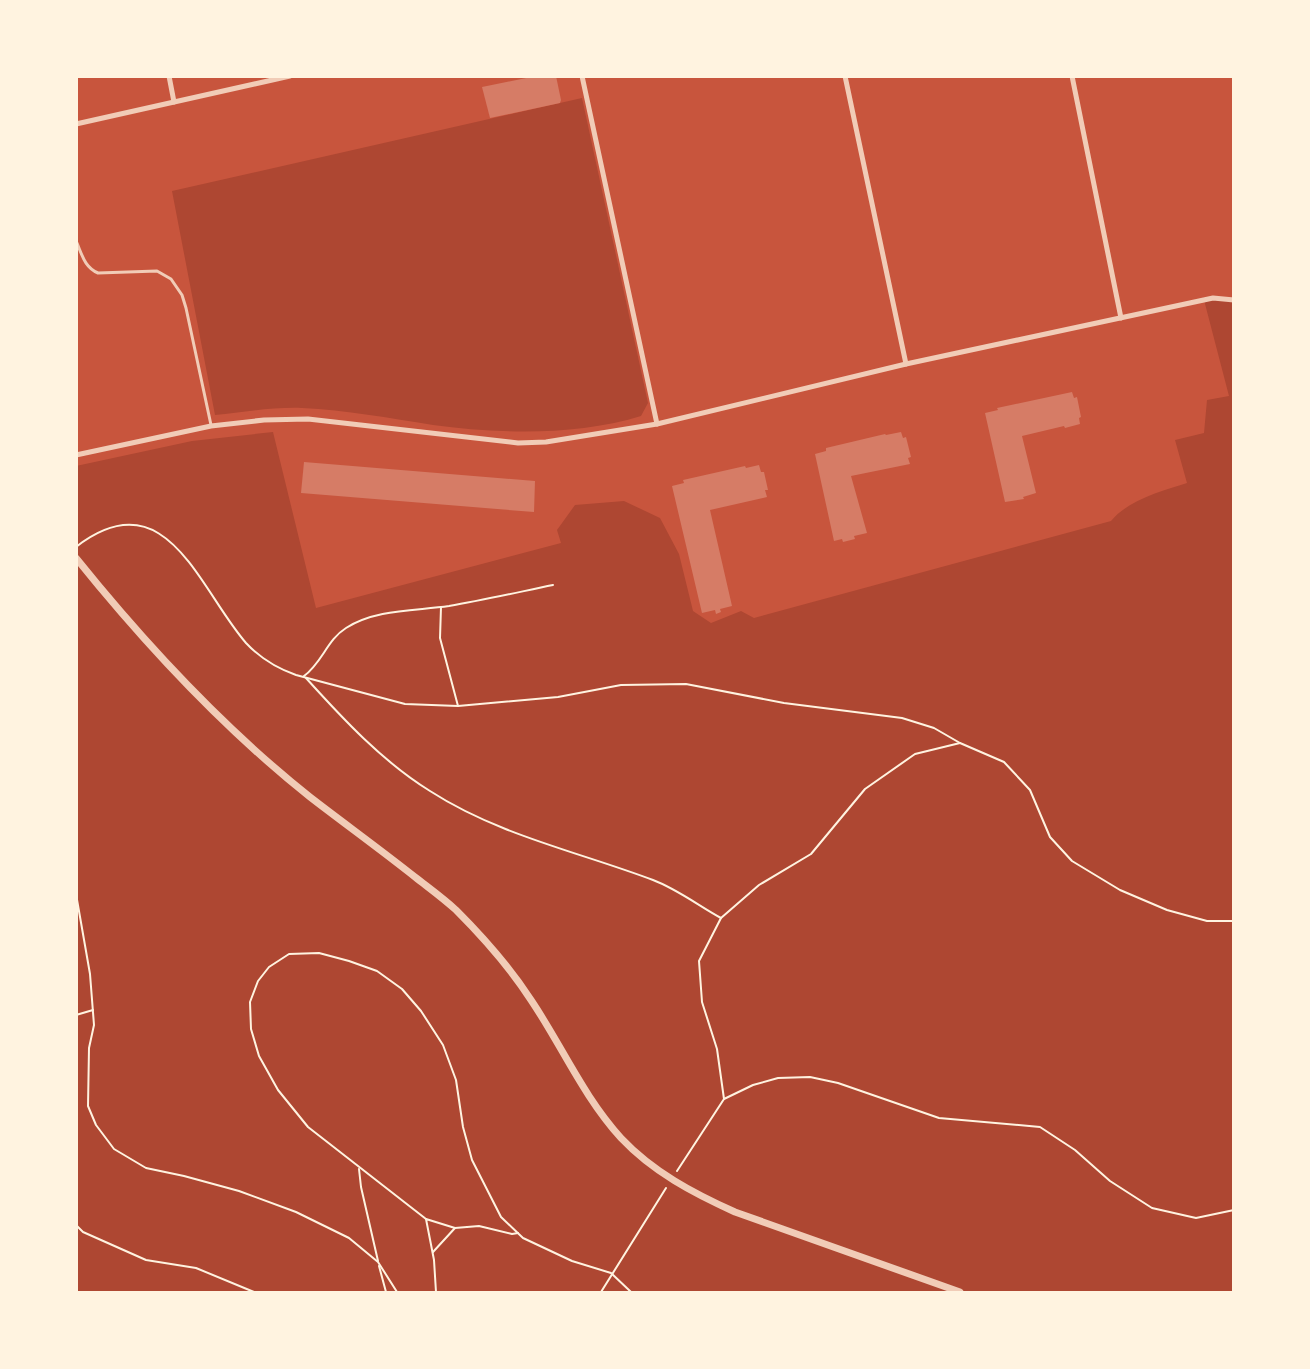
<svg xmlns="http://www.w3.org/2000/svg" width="1310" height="1369" font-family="Inter,sans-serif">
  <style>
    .green { fill: #ae4732 }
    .building { fill: #d67c66 }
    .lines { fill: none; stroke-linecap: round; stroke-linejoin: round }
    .path { stroke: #fff3e0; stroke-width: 2 }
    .service { stroke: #f1ccb7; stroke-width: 3 }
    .minor { stroke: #f1ccb7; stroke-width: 5 }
    .tertiary { stroke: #f1ccb7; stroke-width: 7 }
  </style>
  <rect width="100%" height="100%" fill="#c8553d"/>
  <!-- green -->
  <g class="green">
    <path d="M582,98L648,403L641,416C576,436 500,434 433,425C389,418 346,410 302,408C273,407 243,412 215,415L172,191Z"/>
    <path d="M1204,300H1233V1292H77L76,466L192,441L273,432L316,608L561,543L557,530L575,505L624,501L660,518L679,554L693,611L711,623L741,611L754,618L1111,521C1128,500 1162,491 1187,483L1175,440L1204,433L1207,400L1229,396Z"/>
  </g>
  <!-- building -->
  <g class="building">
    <polygon points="536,76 556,76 561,100 560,103 490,118 482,87"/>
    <polygon points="1072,392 1074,398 1077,397 1081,417 1079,418 1080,424 1065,428 1064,426 1022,436 1036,493 1023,497 1024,499 1005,502 985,413 998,410 997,408"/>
    <polygon points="901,432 903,438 906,437 911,457 908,458 910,464 851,476 867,533 854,536 855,539 843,542 842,539 834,541 815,454 826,451 826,448 885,434 886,435"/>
    <polygon points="304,462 535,481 534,512 301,493"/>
    <polygon points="759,465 761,472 764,472 768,490 765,490 767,497 710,510 732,606 720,609 721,612 716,614 715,610 702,613 672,486 684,483 683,480 745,466 746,468"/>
  </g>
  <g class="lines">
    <!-- path -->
    <g class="path">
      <path d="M76,547C166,477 199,589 246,643C260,658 276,668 296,675L405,704L458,706L558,697L621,685L686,684L784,703L902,718L934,728L960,743L1004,762L1030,790L1050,837L1072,861L1120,890L1167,910L1207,921H1234"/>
      <polyline points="441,607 440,638 458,706"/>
      <path d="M304,676C322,663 327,640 346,628C376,609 415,611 449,606C484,600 519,592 553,585"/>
      <path d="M306,678C343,719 383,762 430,791C498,835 579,852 653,880C677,889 699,906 721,918"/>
      <polyline points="76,894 90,974 94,1025 89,1048 88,1106 96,1125 114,1149 146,1168 184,1176 239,1191 296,1212 349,1238 378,1262 397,1292"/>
      <polyline points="76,1015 93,1010"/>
      <polyline points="724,1099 717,1049 702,1002 699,961 721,918 759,885 811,854 865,789 915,754 960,743"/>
      <polyline points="359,1169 361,1187 378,1261"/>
      <polyline points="677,1171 724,1099 753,1085 778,1078 810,1077 838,1083 939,1118 1040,1127 1075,1150 1110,1181 1152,1208 1196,1218 1234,1210"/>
      <polyline points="426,1219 308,1127 278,1090 259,1056 251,1029 250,1002 258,981 269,967 289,954 319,953 349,961 377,971 402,989 421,1011 443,1045 456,1080 463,1127 472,1160 501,1217 523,1238 572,1261 611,1273 631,1292"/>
      <polyline points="76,1225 83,1232 146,1260 196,1268 254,1292"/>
      <polyline points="433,1252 455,1228"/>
      <polyline points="379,1266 386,1292"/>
      <polyline points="436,1292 434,1260 426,1219 455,1228 479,1226 512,1234 518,1233"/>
      <polyline points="601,1292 666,1188"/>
    </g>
    <!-- service -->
    <path class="service" d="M76,241C82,254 84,267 98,273L157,271L171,279L182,295L186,308L211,425"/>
    <!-- minor -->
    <g class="minor">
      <polyline points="169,76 174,102"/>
      <polyline points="582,76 657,424"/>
      <polyline points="845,76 906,364"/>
      <polyline points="1072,76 1121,318"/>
      <polyline points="76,124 290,76"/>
      <polyline points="76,455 211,426 264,420 308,419 518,443 546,442 657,424 906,364 1213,298 1234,300"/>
    </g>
    <!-- tertiary -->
    <path class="tertiary" d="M76,558C146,645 222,727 310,797C345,824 381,850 415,877C429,888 443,898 456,910C484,938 509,966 531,1000C562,1046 583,1096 621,1138C653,1172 693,1193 735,1212L960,1292"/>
  </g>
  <!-- border -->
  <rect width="1310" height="1369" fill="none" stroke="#fff3e0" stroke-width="156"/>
</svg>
